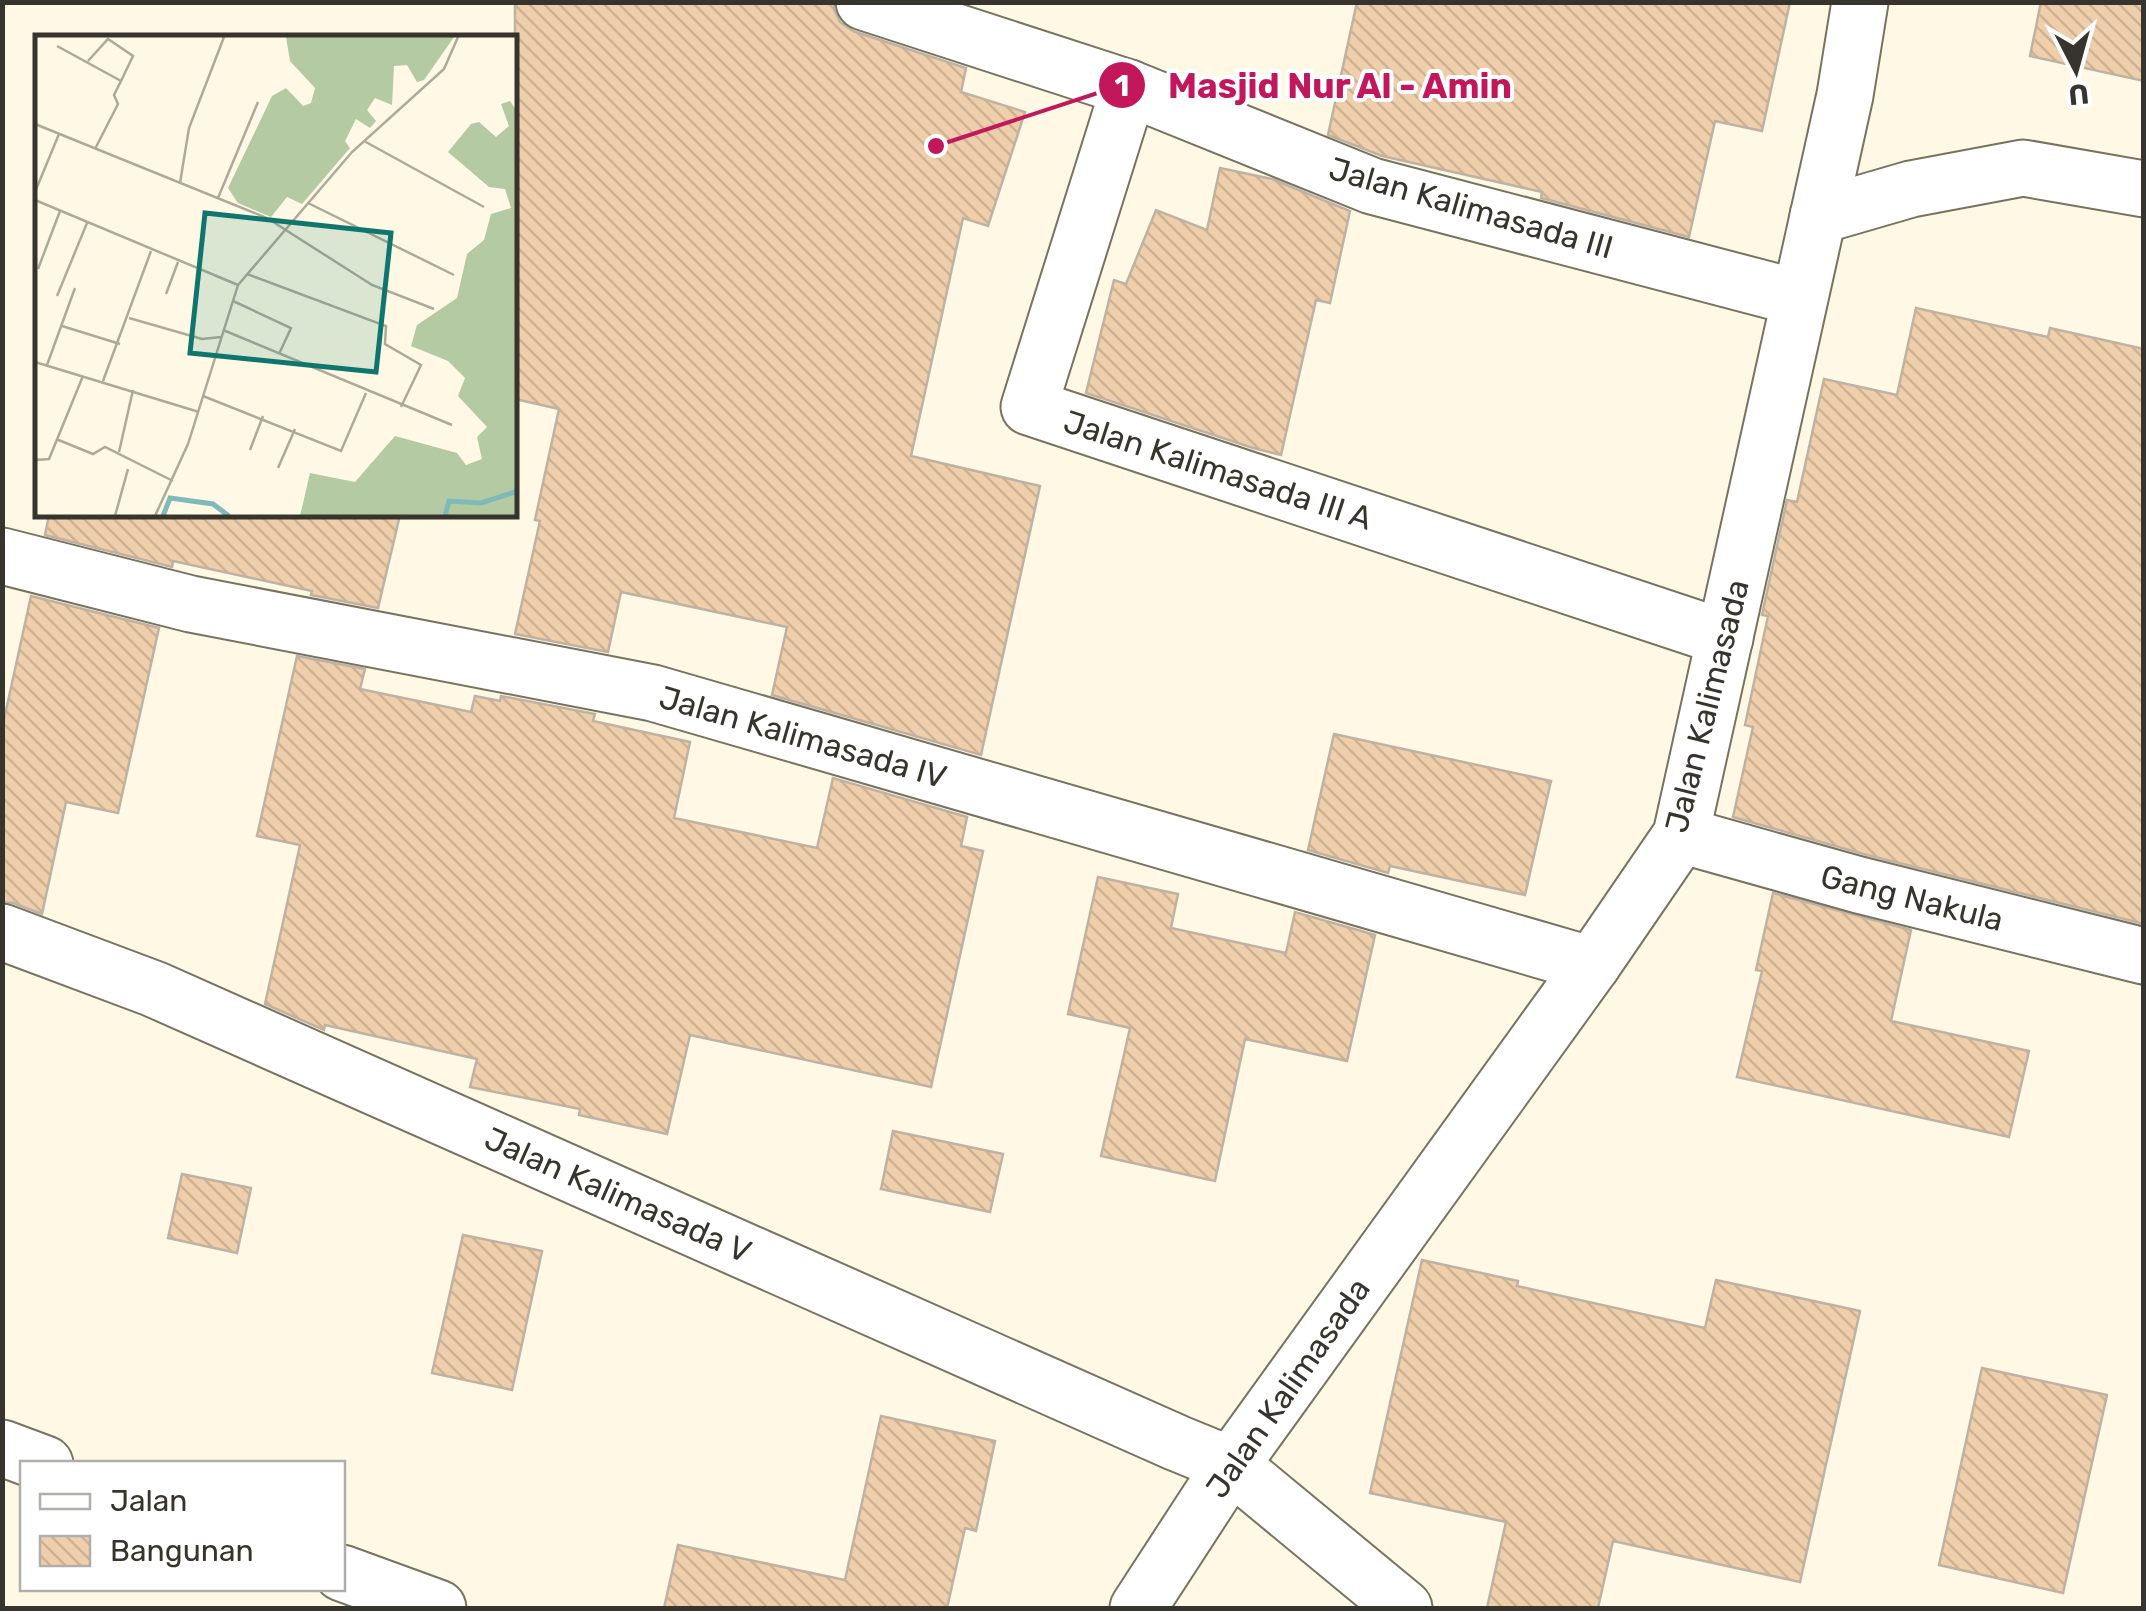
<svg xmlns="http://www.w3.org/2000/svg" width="2146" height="1611" font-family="Rubik,sans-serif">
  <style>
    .building { fill: url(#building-back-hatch); stroke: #c0b2a2; stroke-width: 2.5 }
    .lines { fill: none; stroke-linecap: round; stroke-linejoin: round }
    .street-casing { stroke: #787361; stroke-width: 59 }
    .street { stroke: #fff; stroke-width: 55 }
    .labels { text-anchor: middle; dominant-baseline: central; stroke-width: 8; stroke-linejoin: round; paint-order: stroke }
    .street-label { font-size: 32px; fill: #36342c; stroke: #fff }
    .inset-river { fill: none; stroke: #80b9b9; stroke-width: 5 }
    .inset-road { fill: none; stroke: #aeaa9a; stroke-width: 2.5 }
    .view { fill: #0f766e; fill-opacity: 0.15; stroke: #0f766e; stroke-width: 5 }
    .inset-edge { fill: none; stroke: #36342c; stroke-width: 5 }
    .leader { fill: none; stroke: #c2185b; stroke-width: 4 }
    .callout-dot { fill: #c2185b; stroke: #fff; stroke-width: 4 }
    .mark-label { font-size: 30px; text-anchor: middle; font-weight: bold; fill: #fff }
    .callout-label { font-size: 35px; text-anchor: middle; font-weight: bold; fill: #c2185b; stroke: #fff; stroke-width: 8; stroke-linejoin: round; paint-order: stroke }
  </style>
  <defs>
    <pattern id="building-back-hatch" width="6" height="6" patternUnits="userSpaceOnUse" patternTransform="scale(2.5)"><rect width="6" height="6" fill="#efcfab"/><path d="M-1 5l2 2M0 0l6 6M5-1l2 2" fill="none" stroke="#ceb293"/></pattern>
  </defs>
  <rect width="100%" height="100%" fill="#fef8e4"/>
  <!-- building -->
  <g class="building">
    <polygon points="515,2 834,2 834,9 840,22 853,31 966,68 961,92 1025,112 988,226 963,218 911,456 1040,486 981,755 772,695 787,627 621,592 608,652 515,634 540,521 535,520 559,409 515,399"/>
    <polygon points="1357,2 1790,2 1762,131 1715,121 1689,237 1541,198 1542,192 1382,156 1328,135"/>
    <polygon points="2041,2 2144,2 2144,81 2030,56"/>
    <polygon points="1220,168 1272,179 1350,211 1330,303 1316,300 1281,455 1253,448 1086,393 1114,280 1126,284 1156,210 1207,230"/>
    <polygon points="1916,308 2048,337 2050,328 2144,349 2144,924 1867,855 1733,817 1753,727 1745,725 1768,616 1762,615 1787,500 1797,502 1824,379 1897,395"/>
    <polygon points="49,515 400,515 378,608 311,595 312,591 173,561 172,567 45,535"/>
    <polygon points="31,596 159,628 118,813 66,802 42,914 13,903 2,902 2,729"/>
    <polygon points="297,656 365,669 360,689 471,712 475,696 500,701 501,696 595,714 593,721 690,742 674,818 817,848 833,778 967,817 961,846 983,851 931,1087 690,1035 667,1134 579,1115 580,1109 470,1087 477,1059 325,1025 324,1030 265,1004 300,845 257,836"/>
    <polygon points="1334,734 1551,781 1525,895 1390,866 1388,873 1308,850"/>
    <polygon points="1098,877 1178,894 1171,928 1286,953 1295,912 1375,935 1347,1061 1245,1039 1215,1181 1101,1156 1130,1028 1068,1014"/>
    <polygon points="1773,893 1911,930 1891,1021 2029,1051 2009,1137 1737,1077 1762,971 1756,970"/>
    <polygon points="893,1131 1003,1154 990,1212 881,1189"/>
    <polygon points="182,1174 251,1188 237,1253 168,1238"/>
    <polygon points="463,1235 542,1251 512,1390 432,1373"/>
    <polygon points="1422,1260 1518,1281 1517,1286 1705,1328 1716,1280 1860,1311 1800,1582 1613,1541 1598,1608 1487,1608 1506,1522 1370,1493"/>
    <polygon points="1982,1368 2107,1395 2063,1593 1939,1565"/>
    <polygon points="881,1416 995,1441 976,1531 965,1528 947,1608 664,1608 678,1545 845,1580"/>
  </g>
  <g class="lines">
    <!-- street casing -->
    <g class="street-casing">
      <g id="street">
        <polyline points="864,2 1129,88 1372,186 1799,298"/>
        <polyline points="1129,88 1029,407 1725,638"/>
        <polyline points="1818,216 1911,189 2023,168 2144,189"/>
        <polyline points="2,556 191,604 653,693 1592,965"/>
        <polyline points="1681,835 1859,885 2144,956"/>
        <polyline points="2,932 154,989 1177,1443 1231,1465 1404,1608"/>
        <polyline points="2,1448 45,1464"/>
        <polyline points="342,1573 438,1608"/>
        <polyline points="1138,1608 1231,1465 1592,965 1681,835 1845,95 1860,2"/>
      </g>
    </g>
    <!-- street -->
    <use href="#street" class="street"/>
  </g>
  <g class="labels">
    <!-- street labels -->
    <g class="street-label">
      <text transform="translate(1471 208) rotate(16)">Jalan Kalimasada III</text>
      <text transform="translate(1218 470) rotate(18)">Jalan Kalimasada III A</text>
      <text transform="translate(1707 706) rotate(-76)">Jalan Kalimasada</text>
      <text transform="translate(803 737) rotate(16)">Jalan Kalimasada IV</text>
      <text transform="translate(1912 898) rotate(14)">Gang Nakula</text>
      <text transform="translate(618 1195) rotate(24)">Jalan Kalimasada V</text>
      <text transform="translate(1288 1388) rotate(-55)">Jalan Kalimasada</text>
    </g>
  </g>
  <!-- overview -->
  <g transform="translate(35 35)">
    <rect width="482" height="482" fill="#fef8e4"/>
    <path d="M251,2H419L389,45L382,47L372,30L359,31L357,70L340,63L332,75L341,86L335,93L321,84L310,106L315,113L267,169L252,162L236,182L203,168L193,153L237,61L251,53L268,71L276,68L280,53L255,26ZM475,66L483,78L482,481H265L275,438L320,447L360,401L422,418L431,430L447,424L442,402L452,392L423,361L430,343L413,326L376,311L382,290L422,263L432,219L449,205L456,179L476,173L470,154L454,152L413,117L436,89L444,87L461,102L474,91L466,69Z" fill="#b3caa2"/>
    <path class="inset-river" d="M128,481L135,463L178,469L194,481M410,481L414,466L446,468L483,456"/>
    <path class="inset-road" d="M22,11L86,46L79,60L83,69L60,114M53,26L73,4L98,21L86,46M0,89L232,183L337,250L399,274M329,106L449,172M145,148L154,93L189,2M0,157L24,99M183,163L223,67M0,165L203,250M273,168L419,240M3,234L25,176M212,239L351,291L350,309L386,330L366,372M131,259L143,227M22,261L52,188M198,266L256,293L244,319M94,283L167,304L186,302M27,291L85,309M188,295L417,390M0,327L164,377M12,330L40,253M68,346L116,216M168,361L306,416L331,358M21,404L58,419L70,412L138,446M215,415L228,381M84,417L98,355M0,425L14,424L48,341M243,433L260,394M80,481L93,434M120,481L153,409L203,250L317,117L409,34L423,2"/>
    <path class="view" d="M170,178L356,198L341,337L155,318Z"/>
    <rect width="482" height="482" class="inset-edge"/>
  </g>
  <!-- callouts -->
  <path class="leader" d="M936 146L1122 85"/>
  <g class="callout-dot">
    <circle cx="936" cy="146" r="10"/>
    <circle cx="1122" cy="85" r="25"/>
  </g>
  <g class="mark-label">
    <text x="1122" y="96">1</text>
  </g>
  <g class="callout-label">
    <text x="1340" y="98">Masjid Nur Al - Amin</text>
  </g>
  <!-- border -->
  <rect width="2146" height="1611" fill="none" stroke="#36342c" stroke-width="10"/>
  <!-- legend -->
  <rect x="20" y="1461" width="325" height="130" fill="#ffffff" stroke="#afaeab" stroke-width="2.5"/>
  <rect x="40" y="1494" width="50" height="15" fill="#ffffff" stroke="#afaeab" stroke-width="2.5"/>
  <text x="110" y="1511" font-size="30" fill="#36342c">Jalan</text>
  <rect x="40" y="1536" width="50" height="30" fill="url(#building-back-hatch)" stroke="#afaeab" stroke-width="2.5"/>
  <text x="110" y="1561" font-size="30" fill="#36342c">Bangunan</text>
  <!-- north arrow -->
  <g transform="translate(2076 70) rotate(174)" stroke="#ffffff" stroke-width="8" paint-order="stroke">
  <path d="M0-8L18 38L0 25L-18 38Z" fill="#36342c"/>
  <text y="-15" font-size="28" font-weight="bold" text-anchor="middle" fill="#36342c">U</text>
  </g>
</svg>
